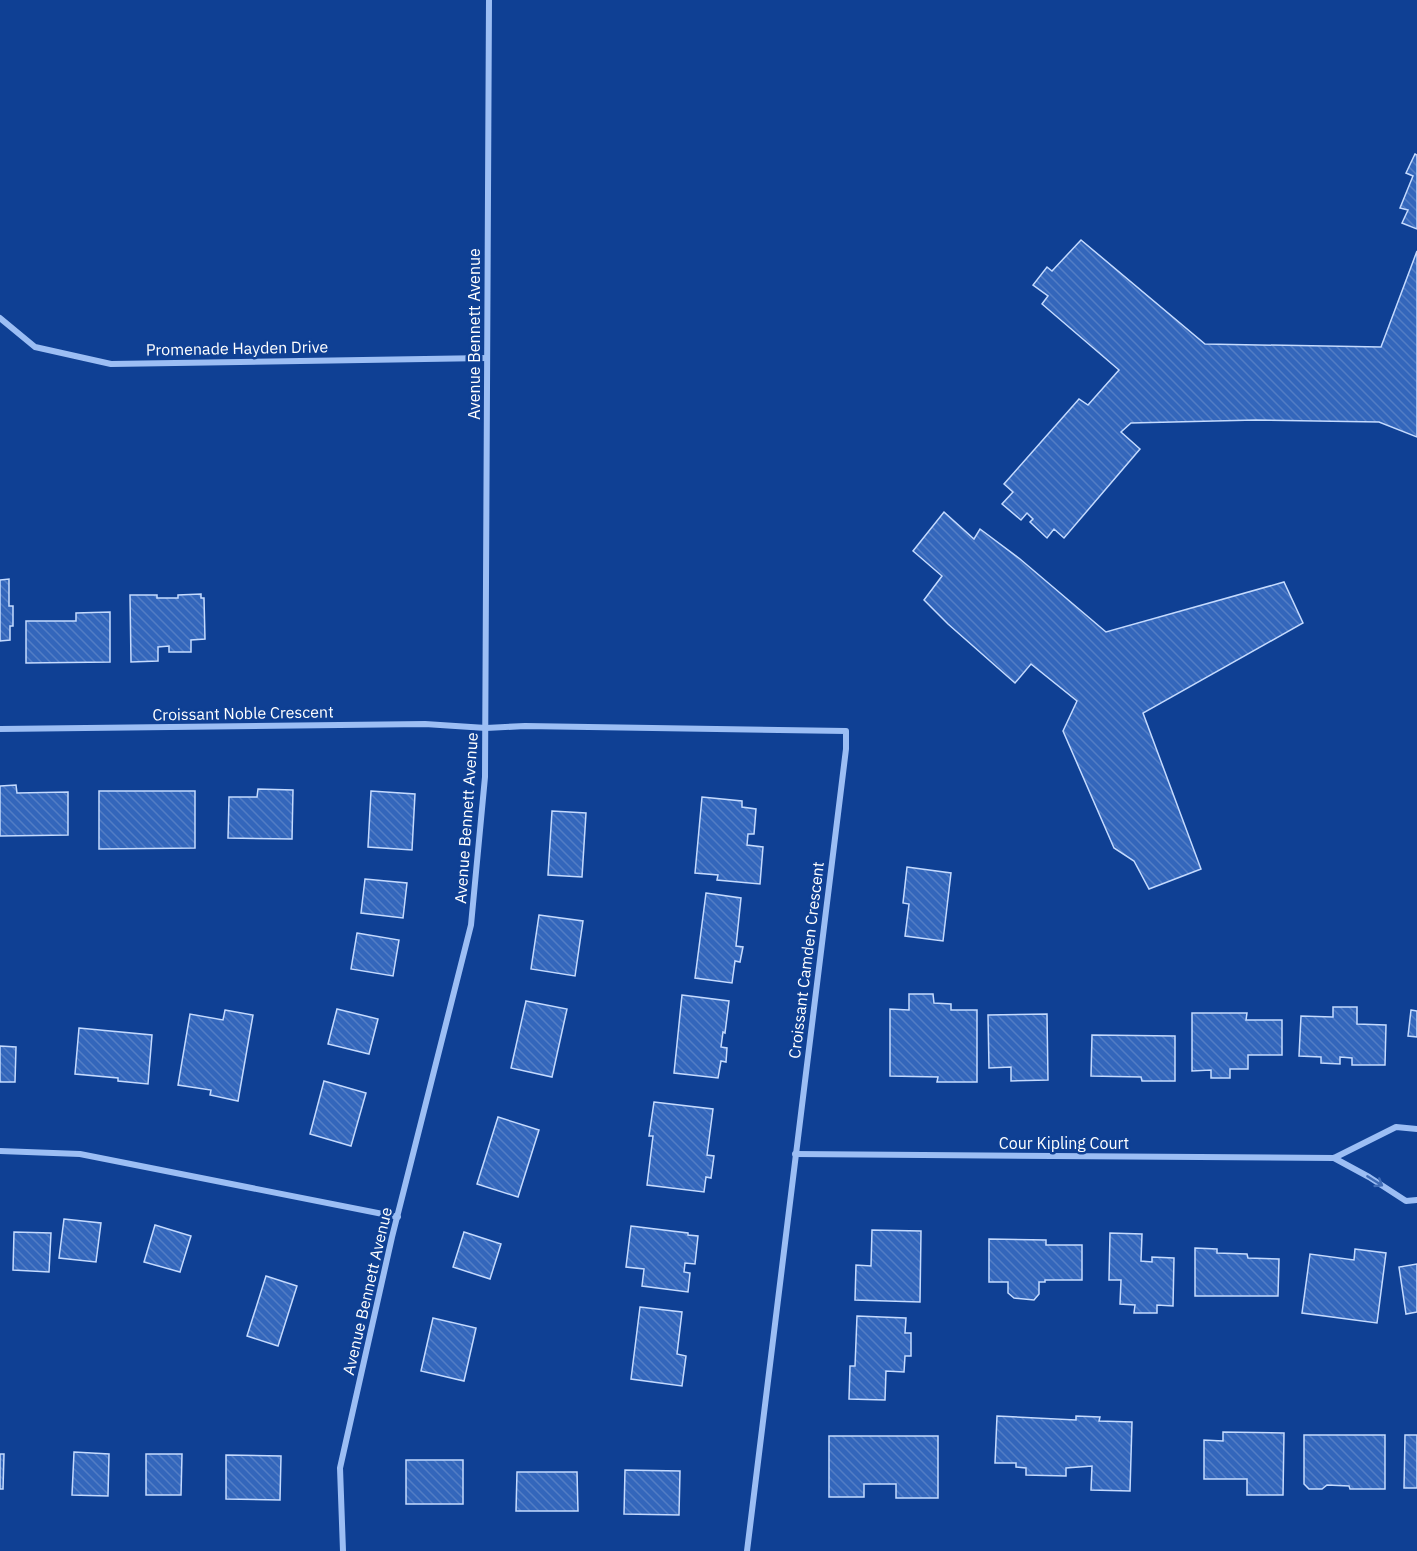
<svg xmlns="http://www.w3.org/2000/svg" width="1417" height="1551" font-family="'IBM Plex Sans',sans-serif">
  <style>
    .building { fill: url(#building-back-hatch); stroke: #c4dafe; stroke-width: 1.5 }
    .lines { fill: none; stroke-linecap: round; stroke-linejoin: round }
    .street { stroke: #9cbef4; stroke-width: 6 }
    .oneway { stroke: #406cb6 }
    .labels { text-anchor: middle; dominant-baseline: central; stroke-width: 5; stroke-linejoin: round; paint-order: stroke }
    .street-label { font-size: 16px; fill: #fff; stroke: #0f4094 }
  </style>
  <defs>
    <pattern id="building-back-hatch" width="6" height="6" patternUnits="userSpaceOnUse" patternTransform="scale(1.5)"><rect width="6" height="6" fill="#36b"/><path d="M-1 5l2 2M0 0l6 6M5-1l2 2" fill="none" stroke="#527dc5"/></pattern>
  </defs>
  <rect width="100%" height="100%" fill="#0f4094"/>
  <!-- building -->
  <g class="building">
    <polygon points="1415,154 1417,155 1417,229 1402,223 1408,210 1400,208 1413,176 1406,173"/>
    <polygon points="1081,240 1205,344 1381,347 1417,251 1417,437 1379,422 1256,420 1131,423 1121,432 1140,449 1064,538 1054,529 1047,538 1030,522 1033,519 1027,513 1021,520 1002,504 1013,492 1004,484 1079,399 1088,405 1119,370 1042,304 1048,296 1033,285 1047,267 1052,271"/>
    <polygon points="944,512 974,539 980,529 1020,559 1106,632 1284,582 1303,623 1143,713 1201,869 1149,889 1134,861 1114,848 1063,731 1077,701 1031,664 1015,683 948,624 924,600 942,576 913,551"/>
    <polygon points="9,579 9,606 13,606 13,626 10,626 10,640 0,641 0,580"/>
    <polygon points="201,594 201,598 204,598 205,639 191,640 191,652 169,652 169,646 158,647 158,661 131,662 130,595 157,595 157,598 178,598 178,595"/>
    <polygon points="110,612 110,662 26,663 26,621 76,621 76,613"/>
    <polygon points="16,785 17,793 68,792 68,835 0,836 0,786"/>
    <polygon points="258,789 293,790 292,839 228,838 229,797 257,797"/>
    <polygon points="99,791 195,791 195,848 99,849"/>
    <polygon points="371,791 415,794 412,850 368,847"/>
    <polygon points="702,797 742,801 742,807 756,809 754,834 748,834 747,845 763,847 760,884 717,880 718,875 695,873"/>
    <polygon points="552,811 586,813 582,877 548,875"/>
    <polygon points="907,867 951,873 943,941 905,936 909,904 903,903"/>
    <polygon points="365,879 407,883 403,918 361,913"/>
    <polygon points="706,893 741,898 736,946 743,947 740,962 735,961 732,983 695,978"/>
    <polygon points="539,915 583,921 575,976 531,969"/>
    <polygon points="357,933 399,940 393,976 351,969"/>
    <polygon points="909,994 933,994 934,1003 951,1004 951,1010 977,1010 977,1082 937,1082 938,1077 890,1076 890,1009 909,1010"/>
    <polygon points="682,995 729,1001 725,1033 723,1032 721,1047 727,1048 726,1062 721,1061 718,1078 674,1073"/>
    <polygon points="526,1001 567,1009 552,1077 511,1068"/>
    <polygon points="1333,1007 1357,1007 1357,1024 1386,1025 1385,1065 1352,1065 1352,1058 1340,1057 1340,1064 1321,1063 1321,1057 1299,1056 1301,1016 1333,1017"/>
    <polygon points="337,1009 378,1019 369,1054 328,1044"/>
    <polygon points="225,1010 253,1015 238,1101 210,1095 211,1090 178,1085 190,1014 223,1020"/>
    <polygon points="1411,1010 1417,1011 1417,1037 1408,1036"/>
    <polygon points="1192,1013 1247,1013 1246,1020 1282,1020 1282,1055 1248,1055 1248,1069 1230,1069 1230,1078 1211,1078 1211,1070 1192,1071"/>
    <polygon points="1047,1014 1048,1080 1011,1081 1011,1067 989,1068 988,1015"/>
    <polygon points="79,1028 152,1035 148,1084 118,1081 118,1078 75,1074"/>
    <polygon points="1092,1035 1175,1036 1175,1081 1142,1081 1141,1077 1091,1076"/>
    <polygon points="0,1046 16,1047 15,1082 0,1082"/>
    <polygon points="324,1081 366,1093 351,1146 310,1134"/>
    <polygon points="654,1102 713,1109 707,1155 714,1156 711,1178 706,1177 704,1192 647,1185 653,1136 649,1136"/>
    <polygon points="498,1117 539,1130 518,1197 477,1184"/>
    <polygon points="64,1219 101,1223 96,1262 59,1258"/>
    <polygon points="155,1225 191,1236 180,1272 144,1262"/>
    <polygon points="631,1226 688,1233 688,1235 698,1236 695,1264 685,1263 684,1272 690,1273 688,1292 642,1286 644,1269 626,1267"/>
    <polygon points="872,1230 921,1231 920,1302 855,1300 856,1265 871,1266"/>
    <polygon points="14,1232 51,1233 49,1272 13,1270"/>
    <polygon points="464,1232 501,1244 490,1279 453,1267"/>
    <polygon points="1110,1233 1142,1234 1141,1261 1152,1262 1152,1257 1174,1258 1173,1306 1157,1305 1157,1313 1134,1313 1135,1305 1120,1304 1121,1280 1109,1280"/>
    <polygon points="989,1239 1046,1240 1046,1245 1082,1245 1082,1280 1045,1280 1045,1282 1039,1282 1039,1294 1034,1300 1014,1298 1008,1293 1008,1282 989,1282"/>
    <polygon points="1195,1248 1217,1249 1217,1253 1247,1254 1248,1258 1279,1259 1278,1296 1195,1296"/>
    <polygon points="1355,1249 1386,1253 1377,1323 1302,1313 1310,1254 1354,1260"/>
    <polygon points="1417,1264 1417,1312 1406,1314 1399,1267"/>
    <polygon points="266,1276 297,1286 278,1346 247,1336"/>
    <polygon points="640,1307 682,1312 677,1354 686,1356 682,1386 631,1379"/>
    <polygon points="857,1316 906,1318 905,1333 911,1333 911,1356 905,1356 904,1372 886,1371 885,1400 849,1399 850,1366 855,1366"/>
    <polygon points="433,1318 476,1328 464,1381 421,1371"/>
    <polygon points="997,1416 1076,1420 1076,1416 1100,1417 1099,1421 1132,1422 1130,1491 1091,1490 1092,1466 1066,1468 1066,1476 1026,1475 1026,1468 1016,1467 1016,1463 995,1463"/>
    <polygon points="1223,1432 1284,1433 1283,1495 1247,1495 1247,1479 1204,1479 1204,1440 1223,1441"/>
    <polygon points="1304,1435 1385,1435 1385,1489 1350,1489 1349,1486 1327,1485 1322,1489 1309,1489 1304,1484"/>
    <polygon points="1405,1435 1417,1435 1417,1488 1404,1488"/>
    <polygon points="829,1436 938,1436 938,1498 896,1498 896,1484 864,1484 864,1497 829,1497"/>
    <polygon points="74,1452 109,1454 108,1496 72,1495"/>
    <polygon points="0,1454 4,1454 3,1489 0,1489"/>
    <polygon points="146,1454 182,1454 181,1495 146,1495"/>
    <polygon points="226,1455 281,1456 280,1500 226,1499"/>
    <rect x="406" y="1460" width="57" height="44"/>
    <polygon points="625,1470 680,1471 679,1515 624,1514"/>
    <polygon points="517,1472 577,1472 578,1511 516,1511"/>
  </g>
  <g class="lines">
    <!-- street -->
    <g class="street">
      <polyline points="0,318 35,347 111,364 487,358"/>
      <polyline points="0,729 425,724 486,728 525,726 846,731 846,749 747,1551"/>
      <polyline points="0,1151 80,1154 398,1217"/>
      <polyline points="795,1154 1334,1158 1396,1127 1417,1129"/>
      <polyline points="1334,1158 1369,1177 1406,1201 1417,1200"/>
      <polyline points="343,1551 340,1468 392,1237 471,925 485,777 489,0"/>
    </g>
  </g>
  <!-- one-way arrows -->
  <defs><path id="oneway-shaft" d="M-6 0H5M1.5-3L5.5 0L1.5 3" fill="none" stroke-width="1.6" stroke-linecap="round" stroke-linejoin="round" transform="scale(1.5)"/></defs>
  <use class="oneway" href="#oneway-shaft" transform="translate(1375 1181) rotate(32)"/>
  <g class="labels">
    <!-- street labels -->
    <g class="street-label">
      <text transform="translate(474 334) rotate(-90)">Avenue Bennett Avenue</text>
      <text transform="translate(237 348) rotate(-1)">Promenade Hayden Drive</text>
      <text transform="translate(243 713) rotate(-1)">Croissant Noble Crescent</text>
      <text transform="translate(466 818) rotate(-86)">Avenue Bennett Avenue</text>
      <text transform="translate(806 960) rotate(-83)">Croissant Camden Crescent</text>
      <text x="1064" y="1143">Cour Kipling Court</text>
      <text transform="translate(367 1291) rotate(-77)">Avenue Bennett Avenue</text>
    </g>
  </g>
</svg>
